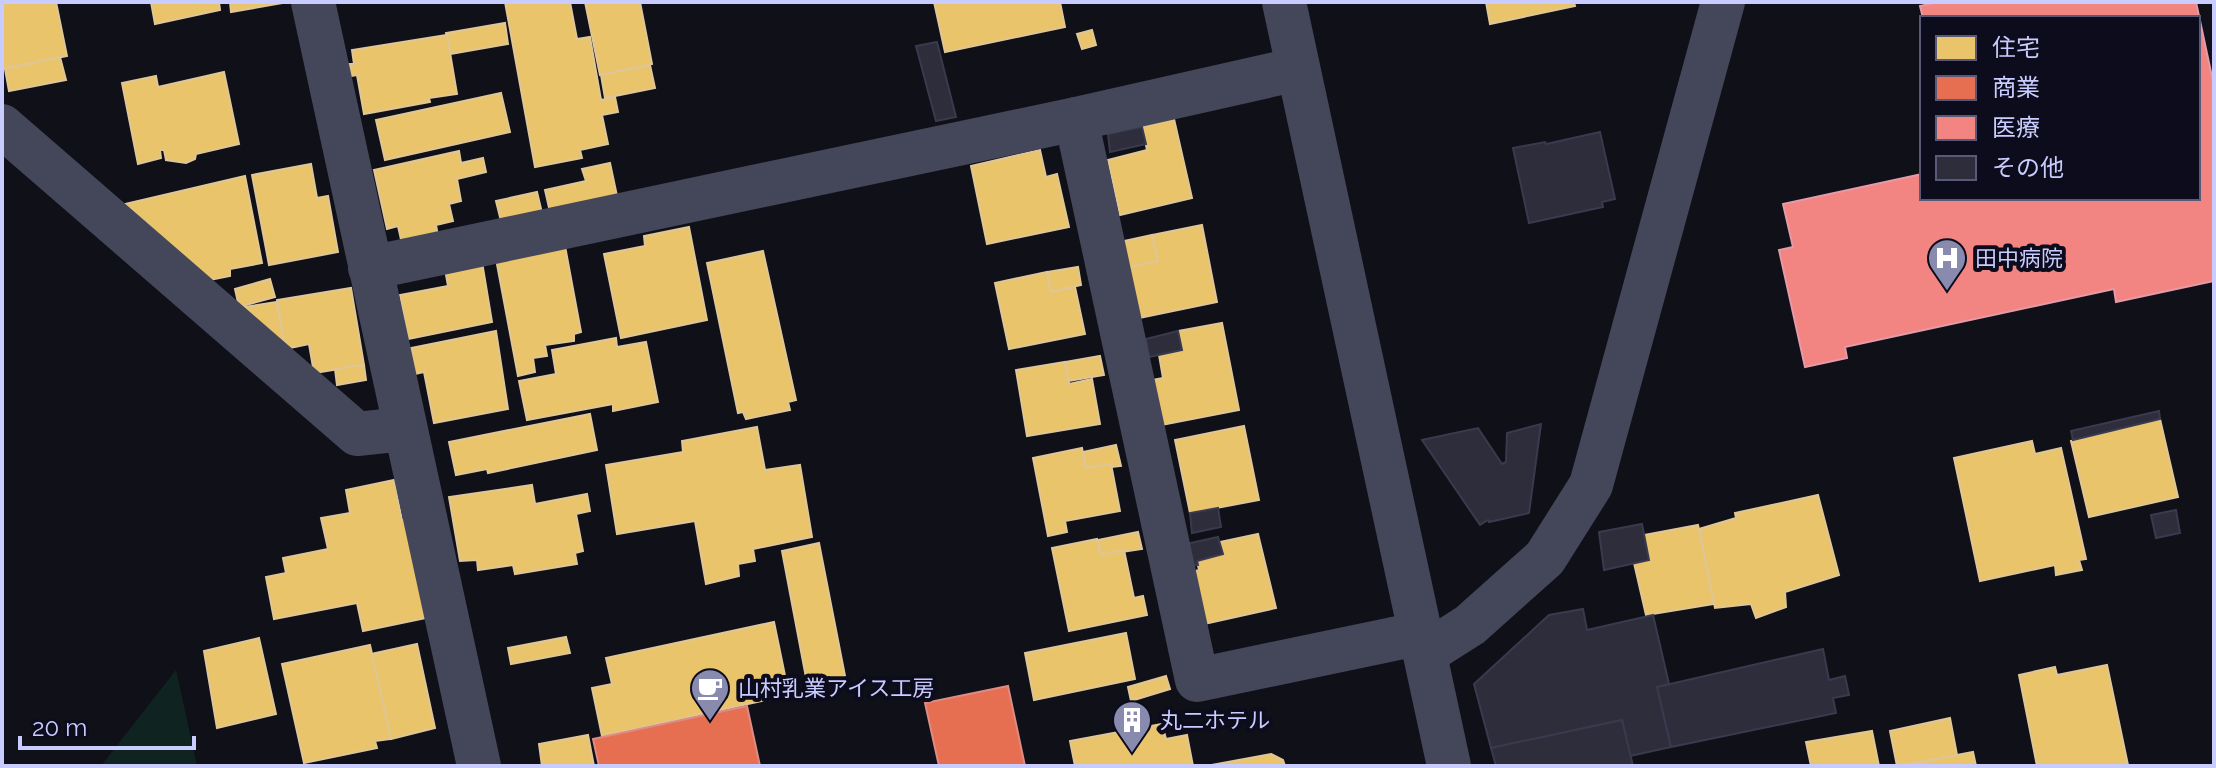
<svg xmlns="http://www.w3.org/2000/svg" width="2216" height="768" font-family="Raleway,'Noto Sans JP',sans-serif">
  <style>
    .green { fill: #0f2421 }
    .homes { fill: #e9c46a; stroke: #dfc696; stroke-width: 2 }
    .shops { fill: #e76f51; stroke: #de8b85; stroke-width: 2 }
    .health { fill: #f28482; stroke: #e69aa7; stroke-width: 2 }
    .building { fill: #2d2d3c; stroke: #3a3a4e; stroke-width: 2 }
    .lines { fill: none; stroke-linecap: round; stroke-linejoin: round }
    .minor { stroke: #44475a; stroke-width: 44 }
    .labels { text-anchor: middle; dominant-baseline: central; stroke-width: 8; stroke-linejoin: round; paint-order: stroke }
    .poi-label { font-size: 22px; fill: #c9ccfe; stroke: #0c0c1d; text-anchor: start }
  </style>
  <rect width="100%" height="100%" fill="#101019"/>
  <!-- green -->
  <polygon class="green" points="176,670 197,766 101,766"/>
  <!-- homes -->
  <g class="homes">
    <polygon points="2,2 56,2 67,56 2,69"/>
    <polygon points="151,2 219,2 220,10 155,24"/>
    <polygon points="230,2 288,2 231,12"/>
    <polygon points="505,2 570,2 577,39 590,37 601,100 615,97 618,112 602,115 608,144 580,150 582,158 535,167"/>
    <polygon points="585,2 640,2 652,64 600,75"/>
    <polygon points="934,2 1060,2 1065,27 945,52"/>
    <polygon points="1486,2 1574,2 1575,6 1490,24"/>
    <polygon points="505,23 508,44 450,54 446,33"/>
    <polygon points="1092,30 1096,45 1082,49 1077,34"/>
    <polygon points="447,35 457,94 429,98 430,102 364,114 357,75 351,76 349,64 354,64 352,50"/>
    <polygon points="60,57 66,80 9,91 5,69"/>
    <polygon points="650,65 655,88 605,98 601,75"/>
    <polygon points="224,72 239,144 196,154 195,159 186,163 166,160 164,150 160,150 161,158 138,164 122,83 156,76 158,87"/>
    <polygon points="501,93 510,132 385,160 376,120"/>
    <polygon points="1174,119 1192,198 1120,215 1108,160 1147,150 1142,127"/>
    <polygon points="1040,150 1046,177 1057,174 1069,227 987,244 971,166"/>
    <polygon points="459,151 461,163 483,158 486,172 457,179 461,201 449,204 453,221 436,225 438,236 402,244 398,226 387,229 374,170"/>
    <polygon points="610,163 617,196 550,212 545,190 586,181 582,169"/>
    <polygon points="311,164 317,198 328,196 338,252 269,265 252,175"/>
    <polygon points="245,176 262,263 230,269 230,276 210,280 125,204"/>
    <polygon points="537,192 542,213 501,221 496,201"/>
    <polygon points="1202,225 1217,302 1139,318 1129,267 1158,261 1152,235"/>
    <polygon points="689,227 707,320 621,338 604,254 645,246 644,236"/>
    <polygon points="1152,235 1158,261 1129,267 1124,241"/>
    <polygon points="565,246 581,332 574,334 574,341 545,345 547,356 533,358 535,372 518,376 496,259"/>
    <polygon points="763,251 796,400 788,402 790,410 746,419 743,412 738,413 707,263"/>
    <polygon points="482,262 492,322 408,339 400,295 448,286 445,269"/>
    <polygon points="1078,267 1081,285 1051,292 1047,272"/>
    <polygon points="1047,272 1051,292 1075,287 1085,334 1009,349 995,283"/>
    <polygon points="270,279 275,297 239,307 235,289"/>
    <polygon points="351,288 364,365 314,373 309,344 285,349 277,300"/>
    <polygon points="277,302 285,349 238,308"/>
    <polygon points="1222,323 1239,410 1161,425 1152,380 1163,378 1159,355 1182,350 1178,331"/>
    <polygon points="496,331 508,409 434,423 424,372 415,374 411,348"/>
    <polygon points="616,338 617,347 646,342 658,402 613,411 613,404 527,420 519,381 556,374 552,350"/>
    <polygon points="1100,356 1104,375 1068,381 1065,362"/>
    <polygon points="1065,362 1069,384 1092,379 1100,424 1027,436 1016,370"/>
    <polygon points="364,365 366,380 337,385 335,369"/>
    <polygon points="590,414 597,450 488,473 487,469 456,475 449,442"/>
    <polygon points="2160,419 2178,497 2089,517 2071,441"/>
    <polygon points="1244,426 1259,500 1190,513 1175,440"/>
    <polygon points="757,427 765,470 800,465 812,537 753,549 755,561 738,564 739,576 706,584 695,521 617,534 606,465 683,452 682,441"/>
    <polygon points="2032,441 2035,454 2061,448 2086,559 2079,560 2082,570 2056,575 2055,565 1980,581 1954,458"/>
    <polygon points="1116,445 1121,466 1112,467 1111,464 1086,468 1083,452"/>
    <polygon points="1082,448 1086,468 1111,464 1120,511 1065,521 1067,532 1048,536 1033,458"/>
    <polygon points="394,480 402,520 406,520 426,618 363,631 357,603 274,619 266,577 286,573 283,558 328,549 321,518 350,513 346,490"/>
    <polygon points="532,485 535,504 587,494 590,511 576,514 583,551 575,553 577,564 515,574 513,565 478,570 477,560 460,561 449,497"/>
    <polygon points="1818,495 1839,575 1785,592 1786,607 1756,618 1751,604 1715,608 1699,529 1736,518 1735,513"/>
    <polygon points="1698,525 1714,604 1646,615 1634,563 1649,560 1644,535"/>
    <polygon points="1138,532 1142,549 1101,555 1098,540"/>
    <polygon points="1258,534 1276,608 1204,624 1192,572 1199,570 1197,561 1223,554 1220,542"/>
    <polygon points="1097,539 1101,555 1124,550 1134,598 1143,596 1147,615 1069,631 1052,548"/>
    <polygon points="819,543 846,681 808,688 782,551"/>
    <polygon points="774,622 789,695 602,736 592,688 612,684 606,658"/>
    <polygon points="1126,633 1135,679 1034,700 1025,653"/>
    <polygon points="566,637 570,653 511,664 508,648"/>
    <polygon points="259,638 276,714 217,728 204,651"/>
    <polygon points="417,644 435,728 391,739 371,654"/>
    <polygon points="370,645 391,739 375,741 377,748 304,763 282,664"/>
    <polygon points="2107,665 2128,765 2037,766 2019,675 2055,667 2057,675"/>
    <polygon points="1166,676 1170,689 1131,701 1128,687"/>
    <polygon points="1950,718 1957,755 1897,766 1890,731"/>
    <polygon points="1162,724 1166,739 1187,735 1193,766 1075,766 1070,741"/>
    <polygon points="1872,731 1879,766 1811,766 1806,742"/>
    <polygon points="588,735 594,766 542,766 539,744"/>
    <polygon points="1973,752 1976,766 1903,766 1957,755"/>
    <polygon points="1271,754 1283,760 1285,766 1206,766"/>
  </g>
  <!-- shops -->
  <g class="shops">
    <polygon points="1008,686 1025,766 939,766 925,703"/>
    <polygon points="747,706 760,766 599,766 593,739"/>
  </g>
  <!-- health -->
  <polygon class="health" points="1939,2 2196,2 2214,86 2214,281 2116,302 2114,289 1845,347 1847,358 1805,367 1779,250 1793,247 1783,204 1922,174 1922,198 2198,198 2198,18 1923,18 1920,6"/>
  <!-- building -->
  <g class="building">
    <polygon points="937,42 956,117 936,121 916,46"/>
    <polygon points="1142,127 1146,144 1110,152 1108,134"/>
    <polygon points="1600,132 1615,199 1602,202 1603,207 1529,223 1513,148 1545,142 1546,144"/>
    <polygon points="1178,331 1182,350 1149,357 1146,339"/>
    <polygon points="2159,411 2160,419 2073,440 2071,431"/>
    <polygon points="1541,424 1529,513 1489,522 1488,520 1480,525 1422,440 1478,428 1502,464 1506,462 1507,433"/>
    <polygon points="1218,508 1221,527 1192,533 1190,513"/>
    <polygon points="2176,510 2180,533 2156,538 2151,515"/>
    <polygon points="1642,524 1649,560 1604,570 1599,532"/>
    <polygon points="1218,537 1223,554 1197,561 1198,565 1190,566 1186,544"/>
    <polygon points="1583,609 1587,630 1653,615 1669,684 1657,687 1671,747 1630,756 1622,720 1491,748 1474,684 1549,615"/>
    <polygon points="1823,649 1829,680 1845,676 1849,695 1833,698 1836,713 1671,747 1657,687"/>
    <polygon points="1622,720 1633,766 1496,766 1491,748"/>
  </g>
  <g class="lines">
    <!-- minor -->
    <g class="minor">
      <polyline points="313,2 479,766"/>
      <polyline points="1284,2 1449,766"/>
      <polyline points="1076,119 1197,680 1422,633"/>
      <polyline points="2,126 357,434 404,429"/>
      <polyline points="370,268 1076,119 1298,69"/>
      <polyline points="1426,653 1470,625 1545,558 1591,485 1723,2"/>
    </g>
  </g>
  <!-- icons -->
  <defs>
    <g id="hospital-pin" transform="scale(2)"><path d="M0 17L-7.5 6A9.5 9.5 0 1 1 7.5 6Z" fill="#888aae" stroke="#0c0c1d"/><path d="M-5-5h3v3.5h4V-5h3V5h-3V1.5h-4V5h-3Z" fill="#fff"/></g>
    <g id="cafe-pin" transform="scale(2)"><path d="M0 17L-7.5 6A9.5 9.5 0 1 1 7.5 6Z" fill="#888aae" stroke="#0c0c1d"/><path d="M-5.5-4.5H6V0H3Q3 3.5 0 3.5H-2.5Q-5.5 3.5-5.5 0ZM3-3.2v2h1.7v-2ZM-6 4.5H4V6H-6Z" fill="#fff"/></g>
    <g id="building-pin" transform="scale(2)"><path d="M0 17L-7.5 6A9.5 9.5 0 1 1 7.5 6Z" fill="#888aae" stroke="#0c0c1d"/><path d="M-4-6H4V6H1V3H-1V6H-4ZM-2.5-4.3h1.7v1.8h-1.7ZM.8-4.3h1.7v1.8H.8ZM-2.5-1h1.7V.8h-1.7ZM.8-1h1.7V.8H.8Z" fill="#fff"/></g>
  </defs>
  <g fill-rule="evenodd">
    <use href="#hospital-pin" x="1947" y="258"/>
    <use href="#cafe-pin" x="710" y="688"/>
    <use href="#building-pin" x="1132" y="720"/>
  </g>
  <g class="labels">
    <!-- poi labels -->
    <g class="poi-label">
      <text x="1975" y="258">田中病院</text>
      <text x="738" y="688">山村乳業アイス工房</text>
      <text x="1160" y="720">丸二ホテル</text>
    </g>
  </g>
  <!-- border -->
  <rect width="2216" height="768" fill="none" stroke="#c9ccfe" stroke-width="8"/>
  <!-- legend -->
  <rect x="1920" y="16" width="280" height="184" fill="#0c0c1d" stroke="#585977" stroke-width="2"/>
  <rect x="1936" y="36" width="40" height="24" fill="#e9c46a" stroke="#585977" stroke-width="2"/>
  <text x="1992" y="56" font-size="24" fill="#c9ccfe">住宅</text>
  <rect x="1936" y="76" width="40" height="24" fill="#e76f51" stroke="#585977" stroke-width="2"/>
  <text x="1992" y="96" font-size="24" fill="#c9ccfe">商業</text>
  <rect x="1936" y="116" width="40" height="24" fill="#f28482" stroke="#585977" stroke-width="2"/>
  <text x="1992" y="136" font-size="24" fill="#c9ccfe">医療</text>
  <rect x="1936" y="156" width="40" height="24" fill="#2d2d3c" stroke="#585977" stroke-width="2"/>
  <text x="1992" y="176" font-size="24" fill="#c9ccfe">その他</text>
  <!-- scale -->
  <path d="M20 736v12h174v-12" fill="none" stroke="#c9ccfe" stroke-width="4"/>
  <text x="32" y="736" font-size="24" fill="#c9ccfe" stroke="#0c0c1d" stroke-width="6" paint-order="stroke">20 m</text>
</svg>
